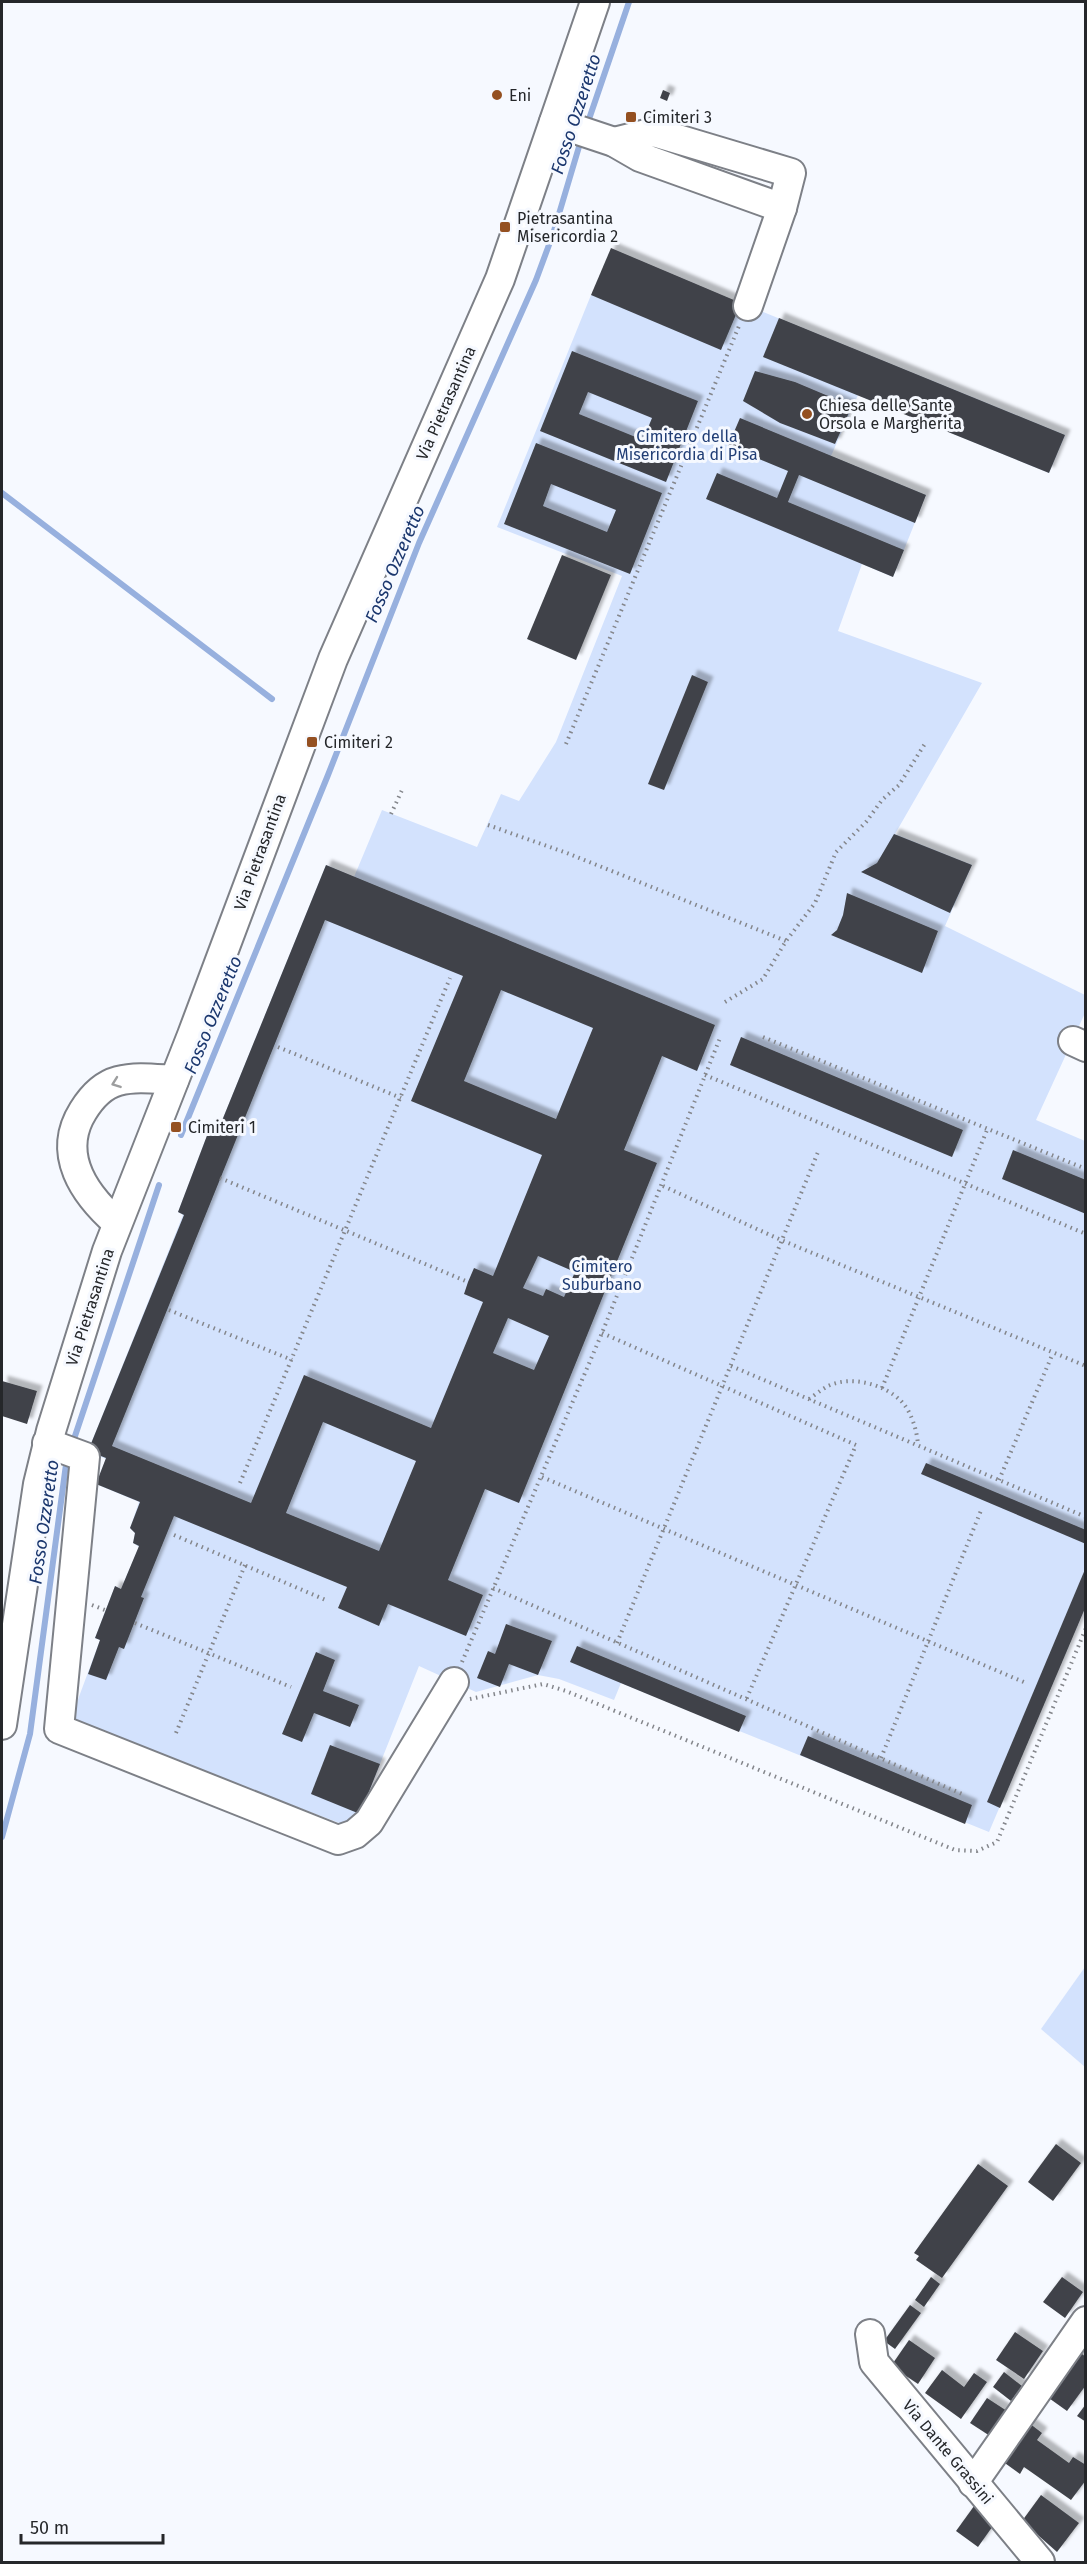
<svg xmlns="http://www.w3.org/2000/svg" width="1087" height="2564" font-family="'Fira Sans',sans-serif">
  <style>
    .green { fill: #d3e2fd }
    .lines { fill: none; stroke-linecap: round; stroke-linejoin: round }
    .stream { stroke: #97b0de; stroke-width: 6 }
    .building { fill: #404349; fill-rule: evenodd; filter: url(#shadow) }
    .minor-casing { stroke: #7d8087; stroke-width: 32 }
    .path { stroke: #84868b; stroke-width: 4; stroke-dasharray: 1.5 4.5; stroke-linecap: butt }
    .minor { stroke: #fff; stroke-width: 28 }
    .oneway { stroke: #9d9e9f }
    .poi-dot { fill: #945021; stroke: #f6f9ff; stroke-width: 2 }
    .labels { text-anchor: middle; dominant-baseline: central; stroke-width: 6; stroke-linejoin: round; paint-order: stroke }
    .poi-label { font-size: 16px; fill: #25272a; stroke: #f6f9ff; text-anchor: start }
    .street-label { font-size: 16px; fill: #25272a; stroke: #f6f9ff }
    .park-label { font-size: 16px; fill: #203d75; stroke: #f6f9ff }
    .water-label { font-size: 18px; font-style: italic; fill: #1b376e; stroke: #f6f9ff }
  </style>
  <defs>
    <filter id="shadow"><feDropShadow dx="5.5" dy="-5.5" stdDeviation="1.5" flood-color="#0004"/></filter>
  </defs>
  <rect width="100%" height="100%" fill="#f6f9ff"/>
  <!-- green -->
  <g class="green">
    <polygon points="591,295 741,303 1065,435 1049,473 858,395 831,456 926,495 893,577 862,564 838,631 982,683 895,834 972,865 945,926 1085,995 1085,1013 1036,1120 1085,1141 1085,1606 989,1832 621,1683 614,1700 559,1679 538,1675 476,1692 419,1666 360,1814 342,1824 70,1721 100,1640 95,1638 115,1586 121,1589 139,1547 133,1543 135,1533 130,1528 139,1502 96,1484 106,1459 88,1451 183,1215 178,1212 211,1125 219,1128 326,865 354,877 382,810 477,847 501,794 519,801 556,742 622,576 497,527"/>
    <polygon points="1085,1967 1085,2067 1041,2029"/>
  </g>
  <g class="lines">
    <!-- stream -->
    <g class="stream">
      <polyline points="587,125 629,2"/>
      <polyline points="2,493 272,699"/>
      <polyline points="181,1135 328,775 419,543 536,280 553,234 581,140"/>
      <polyline points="72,1445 159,1185"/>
      <polyline points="2,1622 2,1619"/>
      <polyline points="2,1837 30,1734 67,1457"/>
    </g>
  </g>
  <!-- building -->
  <g class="building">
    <polygon points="663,90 670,93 667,101 660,98"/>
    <polygon points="611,248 741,303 721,350 591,295"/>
    <polygon points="779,318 1065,435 1049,473 763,357"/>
    <path d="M572,351L698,401L666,482L540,431ZM588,392L652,418L643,440L579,414Z"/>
    <polygon points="755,371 795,382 852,406 835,444 780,423 743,401"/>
    <polygon points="740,418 926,495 915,523 799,475 788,502 904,550 893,577 706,499 717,473 777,498 788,471 728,446"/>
    <path d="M536,443L662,493L630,574L504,524ZM551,484L616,510L607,532L543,506Z"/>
    <polygon points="562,555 611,575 576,660 527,639"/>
    <polygon points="692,675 708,682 664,790 648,784"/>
    <polygon points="894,834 972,865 950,913 861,872 877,863"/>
    <path d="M326,865L715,1025L697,1071L662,1056L624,1150L657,1163L519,1503L485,1489L448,1580L483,1595L466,1636L388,1604L379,1626L338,1608L347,1587L174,1516L141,1597L144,1598L124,1649L119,1647L106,1680L88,1674L100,1640L95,1638L115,1586L121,1589L139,1546L133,1543L135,1533L130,1528L140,1502L96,1484L106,1458L88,1451L184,1215L178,1212L211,1125L219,1128ZM325,920L463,976L411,1101L542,1155L493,1276L474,1268L468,1282L464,1294L483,1302L431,1428L304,1375L251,1503L112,1446ZM501,990L593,1028L556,1119L464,1081ZM538,1256L575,1272L564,1297L546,1289L543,1296L523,1288ZM508,1318L549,1336L534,1370L493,1353ZM323,1422L416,1461L379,1551L286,1513Z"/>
    <polygon points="847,893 938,931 922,973 831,935 837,930 843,915"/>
    <polygon points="741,1037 963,1130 952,1157 730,1065"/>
    <polygon points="1013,1150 1086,1180 1086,1214 1002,1179"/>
    <polygon points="2,1381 37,1391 27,1424 2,1416"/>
    <polygon points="926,1463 1086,1530 1086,1544 921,1474"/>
    <polygon points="1086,1567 1086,1606 1000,1808 987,1802"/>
    <polygon points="506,1624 552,1641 538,1675 509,1664 500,1687 477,1678 488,1651 495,1654"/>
    <polygon points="577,1646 746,1716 739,1732 570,1662"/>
    <polygon points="316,1652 335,1660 323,1691 359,1705 350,1727 314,1713 302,1742 282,1734"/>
    <polygon points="808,1736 972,1805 965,1824 800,1755"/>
    <polygon points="330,1745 380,1764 360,1814 311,1794"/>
    <polygon points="1056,2144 1081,2163 1053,2201 1028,2182"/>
    <polygon points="978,2164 1008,2186 942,2278 916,2260 919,2256 914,2253"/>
    <polygon points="931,2277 940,2284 924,2307 915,2300"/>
    <polygon points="1062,2277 1083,2292 1065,2318 1043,2302"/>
    <polygon points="910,2305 921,2313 895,2349 884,2341"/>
    <polygon points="1015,2332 1043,2351 1024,2379 996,2360"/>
    <polygon points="909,2340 935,2358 918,2384 891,2366"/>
    <polygon points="1078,2351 1086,2357 1086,2385 1067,2411 1046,2396"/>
    <polygon points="942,2370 964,2387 974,2373 987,2382 961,2419 925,2393"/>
    <polygon points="1004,2372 1022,2386 1011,2401 993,2387"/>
    <polygon points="987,2398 1007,2411 990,2436 970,2423"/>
    <polygon points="1086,2404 1086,2422 1077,2416"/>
    <polygon points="1029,2423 1042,2433 1037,2440 1069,2463 1073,2457 1086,2465 1086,2480 1071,2500 1024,2467 1020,2474 1002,2461"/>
    <polygon points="1041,2495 1079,2523 1057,2552 1022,2521"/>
    <polygon points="977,2502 995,2523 978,2547 956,2531"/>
  </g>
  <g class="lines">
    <!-- minor casing -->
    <g class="minor-casing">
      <g id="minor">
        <polyline points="554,122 614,142 640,157 782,208"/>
        <polyline points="614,142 654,132 791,173 782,208 748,306"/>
        <polyline points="1073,1041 1086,1047"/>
        <path d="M117,1223C84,1194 56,1154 83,1111C91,1098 103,1085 118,1081C136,1076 156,1079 174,1080"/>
        <polyline points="47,1443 85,1457 59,1729 338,1840 355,1834 369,1822 454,1682"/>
        <polyline points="2,1725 38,1484 51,1431 107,1251 192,1035 333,659 500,279 595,2"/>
        <polyline points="870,2334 874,2362 1040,2562"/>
        <polyline points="973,2483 1086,2321"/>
      </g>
    </g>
    <!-- path -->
    <g class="path">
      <polyline points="566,744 739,326"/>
      <polyline points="391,814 402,790"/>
      <polyline points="488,825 567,853 786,941"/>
      <polyline points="725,1002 763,979 786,941 815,903 836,852 866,822 882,800 899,785 926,742"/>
      <polyline points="763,1037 1086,1169"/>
      <polyline points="278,1047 401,1098"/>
      <polyline points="705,1075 1086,1234"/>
      <polyline points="220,1178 468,1282"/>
      <polyline points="663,1186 781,1240 1086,1366"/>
      <polyline points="169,1310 292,1360"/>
      <polyline points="602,1333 856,1445 746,1700"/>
      <polyline points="731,1366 1086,1517"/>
      <polyline points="882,1388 987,1130"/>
      <path d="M809,1399C815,1395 822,1389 828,1386C851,1375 885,1384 902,1402C912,1413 917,1431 918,1445"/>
      <polyline points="542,1477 1026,1683"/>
      <polyline points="999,1480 1053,1353"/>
      <polyline points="240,1483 450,978"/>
      <polyline points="174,1535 328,1601"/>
      <polyline points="493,1588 962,1794"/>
      <polyline points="92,1605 105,1610"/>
      <polyline points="135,1623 291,1687"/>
      <polyline points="617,1643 818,1152"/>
      <polyline points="462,1662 602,1333 720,1038"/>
      <polyline points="470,1699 543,1684 566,1691 955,1850 977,1851 997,1842 1086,1628"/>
      <polyline points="176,1733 245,1565"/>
      <polyline points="881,1758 982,1508"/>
    </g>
    <!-- minor -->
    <use href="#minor" class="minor"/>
  </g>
  <!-- one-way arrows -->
  <defs><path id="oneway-chevron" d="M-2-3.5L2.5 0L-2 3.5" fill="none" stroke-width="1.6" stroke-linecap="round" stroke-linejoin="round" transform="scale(1.5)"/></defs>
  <use class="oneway" href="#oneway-chevron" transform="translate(116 1083) rotate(160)"/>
  <!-- markers -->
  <g class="poi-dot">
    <circle cx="497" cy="95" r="6"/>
    <rect x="625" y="111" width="12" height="12" rx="3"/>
    <rect x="499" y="221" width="12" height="12" rx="3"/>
    <circle cx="807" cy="414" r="6"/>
    <rect x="306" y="736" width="12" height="12" rx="3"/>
    <rect x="170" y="1121" width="12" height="12" rx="3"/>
  </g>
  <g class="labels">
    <!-- poi labels -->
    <g class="poi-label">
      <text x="509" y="95">Eni</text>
      <text x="643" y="117">Cimiteri 3</text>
      <text x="517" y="218">Pietrasantina<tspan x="517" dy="18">Misericordia 2</tspan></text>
      <text x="819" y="405">Chiesa delle Sante<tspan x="819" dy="18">Orsola e Margherita</tspan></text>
      <text x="324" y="742">Cimiteri 2</text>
      <text x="188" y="1127">Cimiteri 1</text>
    </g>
    <!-- street labels -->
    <g class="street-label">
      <text transform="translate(446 403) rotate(-66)">Via Pietrasantina</text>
      <text transform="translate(260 852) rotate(-70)">Via Pietrasantina</text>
      <text transform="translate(90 1307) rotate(-72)">Via Pietrasantina</text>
      <text transform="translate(948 2452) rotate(50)">Via Dante Grassini</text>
    </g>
    <!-- park labels -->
    <g class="park-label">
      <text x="687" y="436">Cimitero della<tspan x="687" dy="18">Misericordia di Pisa</tspan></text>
      <text x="602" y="1266">Cimitero<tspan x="602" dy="18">Suburbano</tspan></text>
    </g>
    <!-- water labels -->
    <g class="water-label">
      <text transform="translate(576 114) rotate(-72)">Fosso Ozzeretto</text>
      <text transform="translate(395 564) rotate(-67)">Fosso Ozzeretto</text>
      <text transform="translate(213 1015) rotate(-68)">Fosso Ozzeretto</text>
      <text transform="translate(44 1522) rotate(-82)">Fosso Ozzeretto</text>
    </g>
  </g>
  <!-- border -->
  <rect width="1087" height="2564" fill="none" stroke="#25272a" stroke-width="6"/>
  <!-- scale -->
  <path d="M21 2534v9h142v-9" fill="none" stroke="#25272a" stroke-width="3"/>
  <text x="30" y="2534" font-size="18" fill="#25272a" stroke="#f6f9ff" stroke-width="4.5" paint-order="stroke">50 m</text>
</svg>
